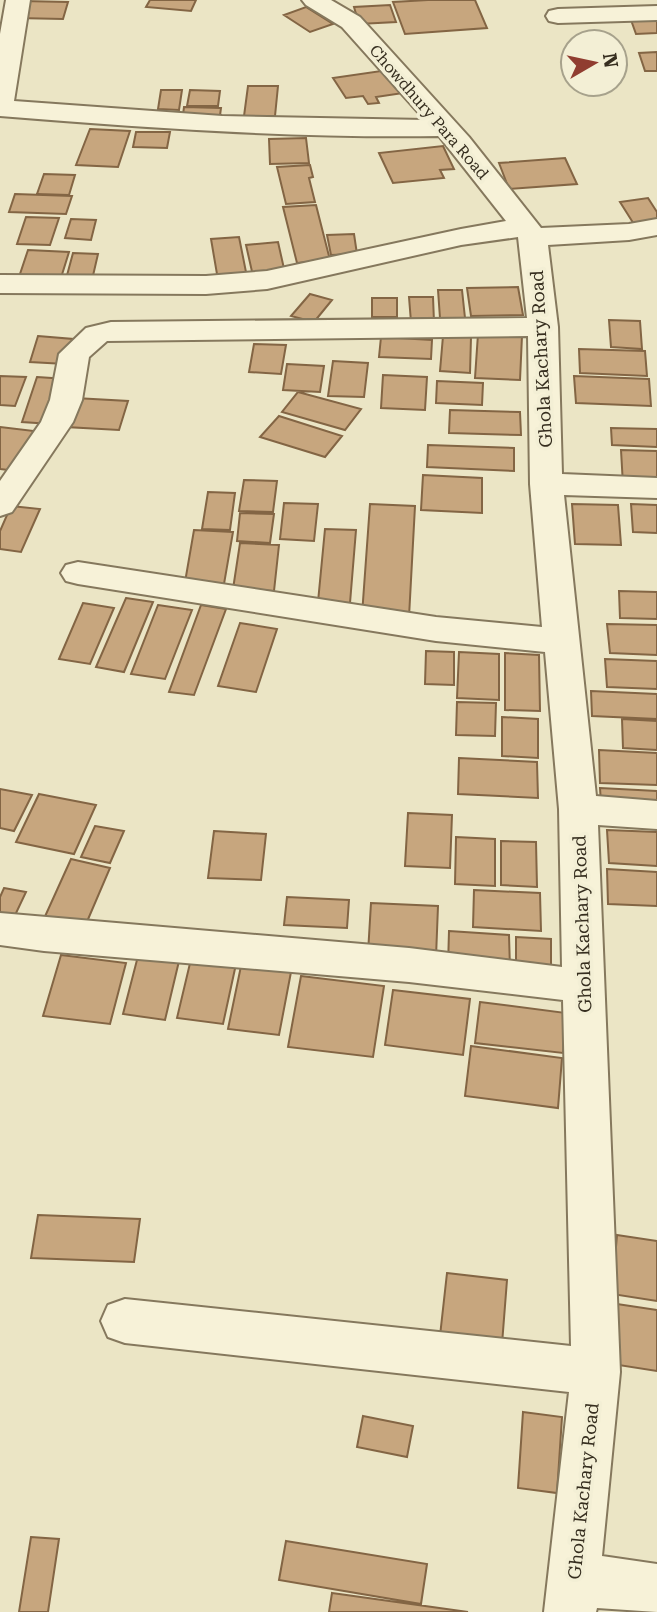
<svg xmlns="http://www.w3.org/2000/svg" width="657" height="1612" font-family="'Roboto Serif',serif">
<rect width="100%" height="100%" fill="#ebe5c5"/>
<path fill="#c7a67e" stroke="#836544" stroke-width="2" d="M150,0h46l-5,11 -45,-4z
M428,0h47l12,28 -82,6 -12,-32z
M22,1l46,1 -5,17 -46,-1z
M390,5l6,17 -37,2 -5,-17z
M306,7l27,17 -23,8 -26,-17z
M657,19v14l-21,1 -5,-14z
M657,52v19h-12l-6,-18z
M388,70l15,23 -27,4 3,6 -11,1 -5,-8 -17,2 -13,-20z
M248,86h30l-3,30h-31z
M161,90h21l-3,20 -21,-1z
M190,90l30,1 -2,15h-31z
M184,107l37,1 -2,15 -37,-1z
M90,129l40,2 -12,36 -42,-2z
M136,132h34l-3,16 -34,-1z
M306,138l3,25 -39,1 -1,-25z
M443,146l11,23 -14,1 4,8 -51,5 -14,-30z
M565,158l12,26 -68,5 -10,-26z
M310,165l3,12 -4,1 6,24 -29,2 -9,-37z
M44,174l31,1 -6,20 -32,-1z
M15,194l57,2 -6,18 -57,-2z
M648,198l9,14v14l-20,3 -17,-27z
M316,205l14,55 -33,3 -14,-56z
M26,217l33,1 -9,27 -33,-1z
M71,219l25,1 -5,20 -26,-2z
M354,234l3,20 -26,1 -4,-20z
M239,237l8,40 -29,3 -7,-41z
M278,242l7,31 -32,3 -7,-31z
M28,250l41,2 -9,29 -42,-1z
M73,253l25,1 -6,26 -26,-1z
M518,287l5,28 -52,1 -4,-28z
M438,290h24l3,28h-25z
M310,294l22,6 -18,22 -23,-6z
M409,297h24l1,25h-23z
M372,298h25v19h-25z
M609,320l31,1 2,28 -31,-2z
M478,334l44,2 -2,44 -45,-2z
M38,336l35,3 -8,25 -35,-2z
M443,336l28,1 -1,36 -30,-2z
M381,337l51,3 -1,19 -52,-2z
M254,344l32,1 -5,29 -32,-2z
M579,349l66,2 2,25 -67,-3z
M333,361l35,2 -4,34 -36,-1z
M287,364l37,2 -4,26 -37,-2z
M383,375l44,2 -2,33 -44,-2z
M0,376l26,1 -11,29 -15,-1z
M574,376l75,3 2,27 -75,-3z
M37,377l29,2 -15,45 -29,-2z
M437,381l46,2 -1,22 -46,-2z
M298,392l63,17 -16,21 -63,-18z
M75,398l53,3 -9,29 -53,-3z
M450,410l70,2 1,23 -72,-2z
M279,416l63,20 -17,21 -65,-20z
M0,427l34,4 -18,40 -16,-2z
M611,428l46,1v18l-45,-2z
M428,445l86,3v23l-87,-4z
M621,450l36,1v35l-34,-1z
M423,475l59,3v35l-61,-3z
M244,480l33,1 -4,31 -34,-1z
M208,492l27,1 -5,37 -28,-1z
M284,503l34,1 -4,37 -34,-2z
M370,504l45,2 -6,111 -47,-2z
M572,504l46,1 3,40 -46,-1z
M631,504l26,1v28l-24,-1z
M11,506l29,3 -19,43 -21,-3v-18z
M240,513l34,1 -4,29 -33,-2z
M325,529l31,1 -6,73 -32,-1z
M194,530l39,2 -9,52 -39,-2z
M240,543l39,2 -5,46 -41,-2z
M619,591l38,1v27l-37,-1z
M126,598l27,4 -29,70 -28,-5z
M83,603l31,5 -24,56 -31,-5z
M158,605l34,5 -27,69 -34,-5z
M201,605l25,4 -32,86 -25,-3z
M240,623l37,6 -21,63 -38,-6z
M607,624l50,1v30l-47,-2z
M426,651l28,1v33l-29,-1z
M459,652l40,2v46l-42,-2z
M505,653l34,2 1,56 -35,-1z
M605,659l52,2v28l-50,-2z
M591,691l66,3v25l-65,-3z
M457,702l39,1 -1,33 -39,-1z
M502,717l36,2v39l-36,-2z
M622,719l35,2v29l-34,-2z
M599,750l58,3v32l-57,-2z
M459,758l78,4 1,36 -80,-4z
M600,788l57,3v17l-56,-5z
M0,789l32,6 -18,36 -14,-3z
M39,794l57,11 -22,49 -58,-12z
M408,813l44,2 -2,53 -45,-2z
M95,826l29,5 -14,32 -29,-6z
M607,830l50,2v34l-48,-3z
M214,831l52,3 -5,46 -53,-2z
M456,837l39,2v47l-40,-2z
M501,841l35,1 1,45 -36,-2z
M71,859l39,9 -27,63 -41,-8z
M607,869l50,3v34l-49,-2z
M4,888l22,4 -17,36 -9,-1v-30z
M474,890l66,3 1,38 -68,-4z
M287,897l62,3 -2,28 -63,-3z
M371,903l67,3 -2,51 -68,-4z
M449,931l60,4 1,34 -62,-3z
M516,937l35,2v35l-35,-2z
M61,955l65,8 -16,61 -67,-8z
M138,956l41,5 -14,59 -42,-6z
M191,959l45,5 -13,60 -46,-6z
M241,966l50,6 -12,63 -51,-6z
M301,976l83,10 -11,71 -85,-10z
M393,990l77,9 -7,56 -78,-10z
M480,1002l86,11 -3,40 -88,-10z
M471,1046l91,12 -4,50 -93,-12z
M38,1215l102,4 -6,43 -103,-4z
M617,1235l40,6v60l-45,-7z
M447,1273l60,7 -5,64 -62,-8z
M617,1304l40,6v61l-45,-7z
M523,1412l39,5 -5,76 -39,-5z
M363,1416l50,10 -6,31 -50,-10z
M31,1537l28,2 -11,73h-29z
M286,1541l141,23 -6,40 -142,-24z
M332,1593l136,19h-139z"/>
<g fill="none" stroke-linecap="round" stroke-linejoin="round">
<g stroke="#85785d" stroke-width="4">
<path id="minor" d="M6,0h24l-16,101 208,15 203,4 -83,-93 -36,-22 -4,-5h29l29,17 109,120 72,91 88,-4 28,-5v16l-28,5 -81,5 10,82 4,147 95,4v20l-93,-3 32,301 61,5v28l-59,-4 22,547 -18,184 55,8v48l-60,-4 -1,4h-52l25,-220 -444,-49 -17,-6 -7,-16 7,-16 17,-6 446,47 -8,-346 -154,-18 -365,-31 -44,-6v-32l409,35 153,19 -3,-158 -14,-157 -109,-11 -358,-57 -12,-3 -5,-8 5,-8 12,-3 358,55 106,10 -12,-143 -2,-148 -421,5 -18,16 -7,43 -9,22 -61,90 -12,4v-35l41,-59 9,-22 9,-46 27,-26 25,-6 416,-4 -9,-81 -57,8 -194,44 -61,5 -206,-1v-18l206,1 61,-5 194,-42 45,-8 -67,-85c-147,2 -293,-8 -439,-20v-82z
M657,6v14l-99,3 -9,-2 -3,-5 3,-5 9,-2z"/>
</g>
<use href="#minor" fill="#f7f2d8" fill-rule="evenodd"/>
</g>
<g text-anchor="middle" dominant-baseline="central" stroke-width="7" stroke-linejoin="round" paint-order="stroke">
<g font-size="16" fill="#362e1f" stroke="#f3efd5">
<text transform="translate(429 112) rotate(49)">Chowdhury Para Road</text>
</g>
<g font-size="18" fill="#362e1f" stroke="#f3efd5">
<text transform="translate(541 359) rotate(-93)">Ghola Kachary Road</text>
<text transform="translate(582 924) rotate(-92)">Ghola Kachary Road</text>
<text transform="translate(583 1491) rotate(-84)">Ghola Kachary Road</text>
</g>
</g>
<g transform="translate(594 63) rotate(81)"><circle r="33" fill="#f3efd5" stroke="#a7a28c" stroke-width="2"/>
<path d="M0-5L12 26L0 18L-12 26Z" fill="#903d30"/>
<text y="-10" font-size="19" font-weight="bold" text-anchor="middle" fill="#362e1f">N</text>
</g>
</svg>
